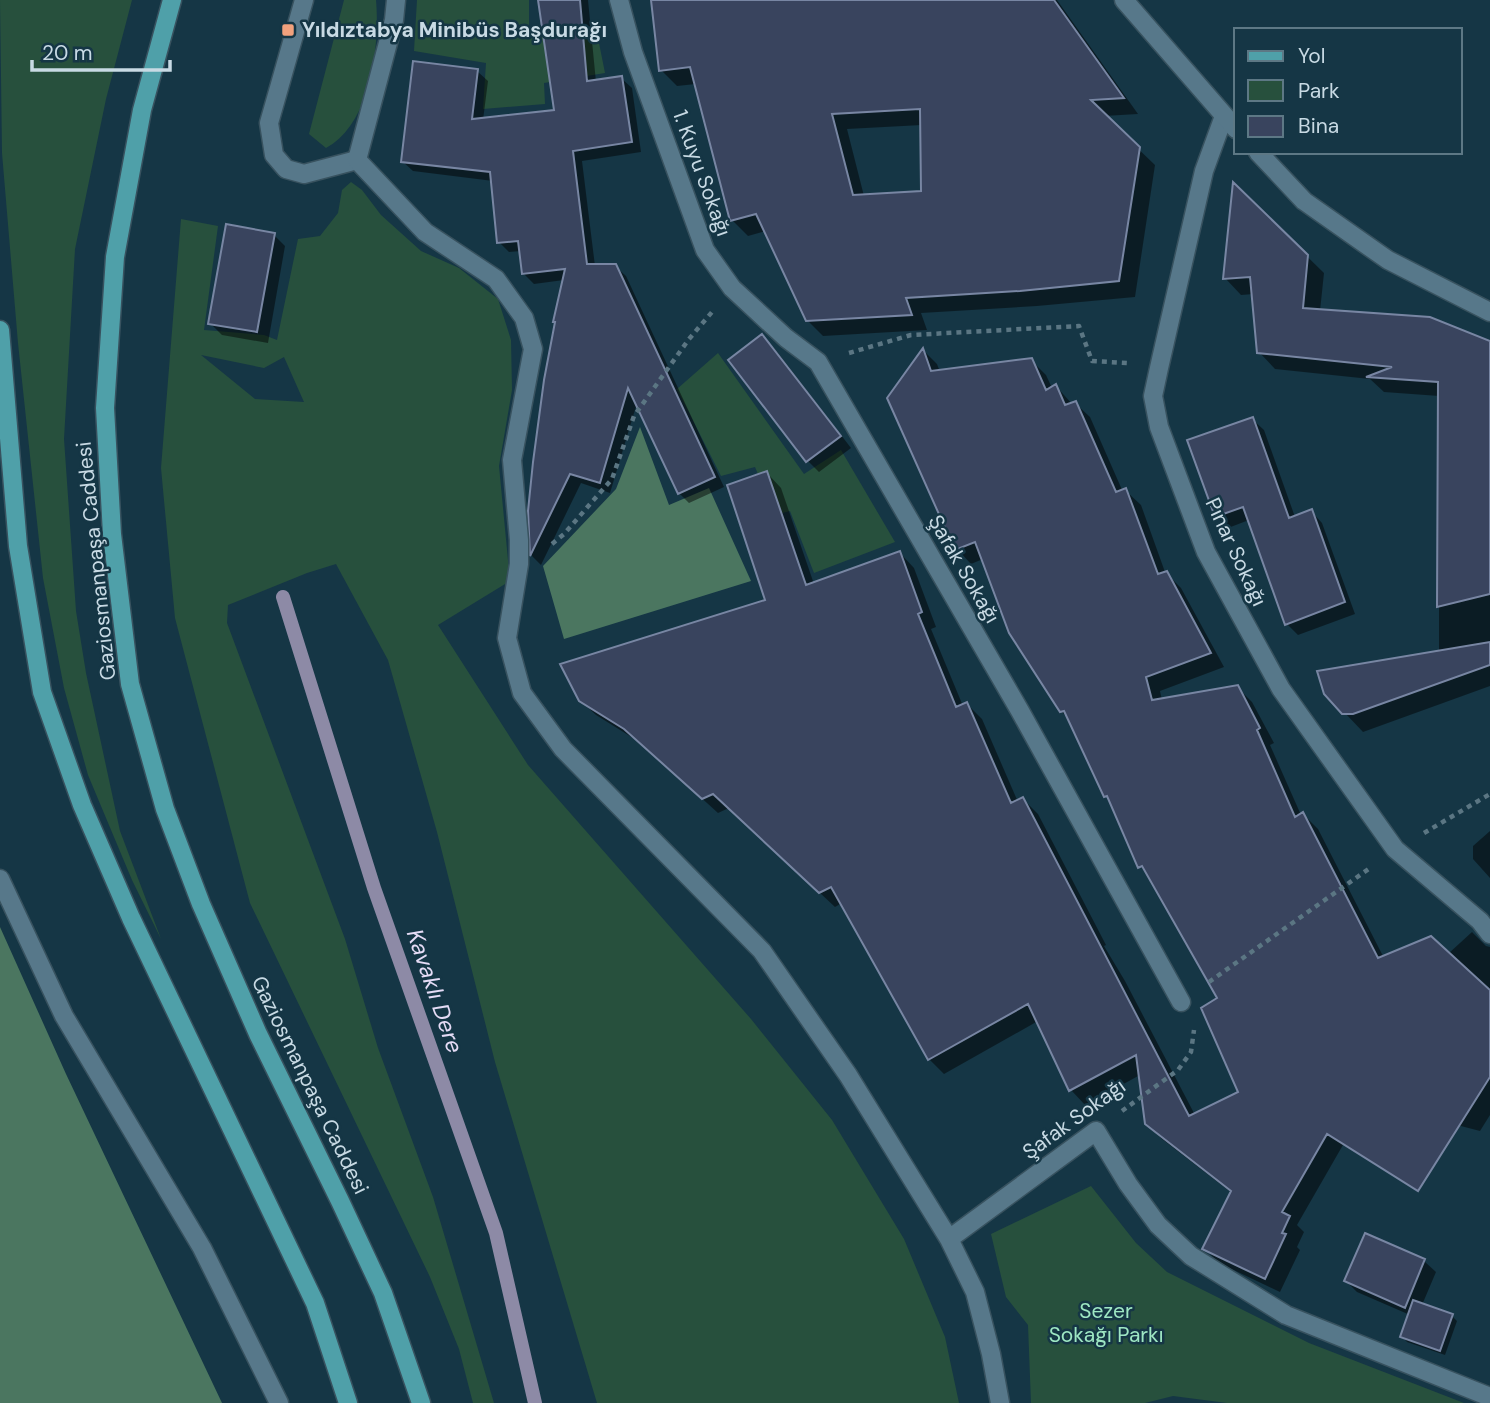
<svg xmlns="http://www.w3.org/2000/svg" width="1490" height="1403" font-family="'DM Sans',sans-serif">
<rect width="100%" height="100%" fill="#153645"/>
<path fill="#27503d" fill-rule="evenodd" d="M0,0h132l-26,99 -31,150 -11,190 12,172 10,62 34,158 41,108 -29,-59 -44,-105 -24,-87 -21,-110 -25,-235 -16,-190z
M344,0h32c4,46 -5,124 -50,148l-17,-14z
M417,0h112v37l67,-9 9,45 -61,10 1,21 -62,5 3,-46 -72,-12z
M351,182l11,8 19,25 40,36 38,17 39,31 13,41 1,50 -13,76 11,115 -72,44 90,140 223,254 81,101 72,119 41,98 14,66h-362l-102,-341 -58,-230 -49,-172 -52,-96 -29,9 -79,32 -1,18 118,316 33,109 55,149 61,206h-21l-14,-54 -29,-72 -180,-374 -75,-285 -14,-150 20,-249 37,7 -14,104 60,5 13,5 21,-101 22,-3 18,-23 4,-23zM201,355l63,13 20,-11 20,45 -49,-3z
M718,353l86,121 37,-24 54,92 -81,31 -24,-62 -35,9 15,-17 -15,-36 -34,9 -44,-87z
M1091,1186l45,57 31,29 142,71 155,60h-237l-54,-7 -28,7h-114l-3,-78 -22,-28 -15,-63z"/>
<path fill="#4b7660" d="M640,427l29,78 40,-17 42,93 -187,58 -21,-73 73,-77z
M0,927l66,147 156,329h-222z"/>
<path fill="#0007" fill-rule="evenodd" d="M540,0h48l8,82 25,-4 11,10 9,64 -59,9 13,105h20l11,10 98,211 -35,16 -10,-10 -42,-90 -27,90 -29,-10 -40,82 -9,-9 -2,-45 34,-231 -30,4 -11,-11 -2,-22 -12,1 -10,-10 -6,-61 -80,-10 -11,-10 75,-90 11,10 -5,39 73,-8z
M653,0h404l81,114 -34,2 51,49 -20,132 -98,9 -116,7 6,17 -104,6 -16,-16 -41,-89 -18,5 -16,-16 -36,-136 -19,2 -16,-16zM922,125l1,68 -59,3 -17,-67z
M1235,186l89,87 -4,38 170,32v343l-127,46 -37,-39 113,-41v-256l-55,-4 -14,-13 -95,-10 -16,-17 -5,-58 -13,1 -16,-17z
M274,235l11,11 -17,97 -46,-8 -12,-12z
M762,336l12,12 77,100 -32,24 -11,-11 -77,-100z
M923,350l14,14 3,8 91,-12 15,15 6,13 4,-2 16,18 3,-1 15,14 33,75 3,-1 15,14 24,67 16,16 43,79 -64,24 2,9 75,-13 15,15 22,41 -4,2 31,70 2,-1 15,15 66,129 49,-21 16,16 23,-21 14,14 4,1v168l-10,16 -127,-33 -2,33 -54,94 7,7 -7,15 3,3 -20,42 -61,-29 -14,-14 27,-56 -70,-54 -15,-15 -7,-49 -55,30 -14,-15 -33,-69 -94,53 -15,-15 -87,-156 -7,4 -106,-99 -11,5 -77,-70 -45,-28 -16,-15 187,-99v-128l14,15 33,96 86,-31 14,15 22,59 -5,2 32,77 4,-2 15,15 36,83 5,-3 15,15 68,131 -2,1 21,35 70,134 45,-22 -21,-95 -68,-120 -11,-12 -29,-65 -5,-5 -36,-76 -9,-9 -78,-152 -12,5 -14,-15 -68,-151z
M1252,419l12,11 31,87 16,-6 11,12 33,91 -57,21 -11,-11 -38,-104 -21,8 -12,-12z
M1490,831v47l-17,-19v-13z
M1377,1240l47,21 12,11 -14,33 30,11 5,5 -12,34 -38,-13 -5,-6 8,-21 -53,-23 -11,-11z"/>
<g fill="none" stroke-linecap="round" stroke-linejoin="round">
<path stroke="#8d8aa6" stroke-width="14" d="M283,597l91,291 122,345 39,170"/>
</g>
<path fill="#39445e" stroke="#7886a3" stroke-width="2" fill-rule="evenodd" d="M538,0h42l7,81 35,-5 10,66 -59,9 14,113h29l99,213 -37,17 -50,-106 -28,95 -30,-9 -40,82 -2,-45 5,-49 11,-82 11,-58h-2l12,-53 -43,5 -4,-33 -21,2 -7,-71 -89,-10 12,-101 65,8 -6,50 82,-9z
M651,0h403l70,98 -33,2 49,47 -21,134 -99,10 -114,7 6,17 -106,6 -50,-107 -26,7 -40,-154 -31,4zM920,109l1,82 -68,4 -21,-81z
M1233,182l75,73 -5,53 127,9 60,24v253l-53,13 1,-225 -72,-5 26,-10 -135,-14 -7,-76 -27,2z
M226,224l49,9 -18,99 -49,-8z
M762,334l79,102 -35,26 -78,-102z
M923,348l8,23 101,-13 14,32 10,-6 9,21 11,-4 40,91 10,-4 32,86 9,-3 44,82 -65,24 6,23 86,-15 22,43 -3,2 38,87 8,-5 75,146 53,-22 59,54v87l-72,114 -91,-57 -45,78 8,4 -8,17 4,1 -21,45 -63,-30 29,-58 -86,-67 -9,-69 -67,36 -41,-87 -100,56 -97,-173 -12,6 -106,-99 -11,5 -78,-70 -45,-28 -19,-37 205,-64 -38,-115 40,-14 39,114 94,-34 22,61 -4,2 38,93 11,-5 44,101 12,-6 166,319 49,-24 -37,-84 16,-10 -75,-132 -4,2 -31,-72 -3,1 -40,-86 -4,1 -51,-79 -34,-91 -20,8 -68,-152z
M1253,417l36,101 23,-9 33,93 -60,23 -42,-118 -28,10 -28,-77z
M1490,642v23l-137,49h-11l-18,-20 -7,-23z
M1365,1233l60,26 -20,49 -61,-27z
M1413,1300l40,14 -13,37 -40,-14z"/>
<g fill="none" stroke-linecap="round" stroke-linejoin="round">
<g stroke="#38525f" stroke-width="21">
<path id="lane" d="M304,0l-35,123 5,32 12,14 18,5 53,-14
M0,879l64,137 138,232 77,155"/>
</g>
<g stroke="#38525f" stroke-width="21">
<path id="street" d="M396,0l-2,20 -37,140 68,72 71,47 28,39 9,31 -21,111 7,80v24l-12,74 15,55 41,56 199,202 86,124 101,164 147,-108 32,53 30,41 33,31 95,59 204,82
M619,0l14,52 72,198 27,38 54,50 32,24 202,349 161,291
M1224,116l-20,55 -45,197 -6,28 6,31 47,125 75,137 114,160 85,72 10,13
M949,1239l26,53 16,62 9,49"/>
</g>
<g stroke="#38525f" stroke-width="21">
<path id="secondary" d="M1124,0l112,129
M1258,152l46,49 84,59 102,52"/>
</g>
<g stroke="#38525f" stroke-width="21">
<path id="primary" d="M172,0l-30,110 -27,147 -10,151 7,126 18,150 35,125 36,95 57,130 82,167 43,92 38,110
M0,330l18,216 24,146 40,113 49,113 184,385 33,100"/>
</g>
<path stroke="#5b7683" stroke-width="4.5" stroke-dasharray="5 5" stroke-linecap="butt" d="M849,353l62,-18 168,-9 13,35 35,2
M552,544l12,-10 48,-55 22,-63 55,-77 23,-27
M1424,833l66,-39
M1209,982l161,-114
M1122,1111l56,-41 13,-18 3,-22"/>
<use href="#lane" stroke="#57788a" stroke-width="18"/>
<use href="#street" stroke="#57788a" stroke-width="18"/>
<use href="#secondary" stroke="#57788a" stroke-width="18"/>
<use href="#primary" stroke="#4fa0a9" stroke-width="18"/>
</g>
<rect fill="#f1a17d" stroke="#153645" stroke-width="2.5" x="281" y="23" width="14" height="14" rx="3.5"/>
<g text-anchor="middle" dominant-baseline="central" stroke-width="5" stroke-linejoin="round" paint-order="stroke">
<g font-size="21" font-weight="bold" fill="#c8dae4" stroke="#153645" text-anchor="start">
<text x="302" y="30">Yıldıztabya Minibüs Başdurağı</text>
</g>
<g font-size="21" fill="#c8dae4" stroke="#153645">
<text transform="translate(702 173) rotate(70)">1. Kuyu Sokağı</text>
<text transform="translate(1236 552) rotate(65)">Pınar Sokağı</text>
<text transform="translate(96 561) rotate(-96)">Gaziosmanpaşa Caddesi</text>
<text transform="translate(964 569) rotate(60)">Şafak Sokağı</text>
<text transform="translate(310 1085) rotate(64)">Gaziosmanpaşa Caddesi</text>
<text transform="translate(1074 1119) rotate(-36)">Şafak Sokağı</text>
</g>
<g font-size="21" fill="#9ee7c3" stroke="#153645">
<text x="1106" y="1311">Sezer<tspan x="1106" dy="24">Sokağı Parkı</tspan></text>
</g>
<g font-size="23" font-style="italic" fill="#e5dcf6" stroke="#153645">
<text transform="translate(435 991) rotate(71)">Kavaklı Dere</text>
</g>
</g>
<rect x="1234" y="28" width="228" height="126" fill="#153645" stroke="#5d7885" stroke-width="2"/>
<rect x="1248" y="51" width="35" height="10" fill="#4fa0a9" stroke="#5d7885" stroke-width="2"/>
<text x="1298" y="63" font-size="21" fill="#c8dae4">Yol</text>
<rect x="1248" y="80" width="35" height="21" fill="#27503d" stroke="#5d7885" stroke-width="2"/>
<text x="1298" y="98" font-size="21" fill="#c8dae4">Park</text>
<rect x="1248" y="116" width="35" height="21" fill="#39445e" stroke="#5d7885" stroke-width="2"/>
<text x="1298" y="133" font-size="21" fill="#c8dae4">Bina</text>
<path d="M32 60v10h138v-10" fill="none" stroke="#c8dae4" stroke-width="3.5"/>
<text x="42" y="60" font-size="21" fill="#c8dae4" stroke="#153645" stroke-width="5" paint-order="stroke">20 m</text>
</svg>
